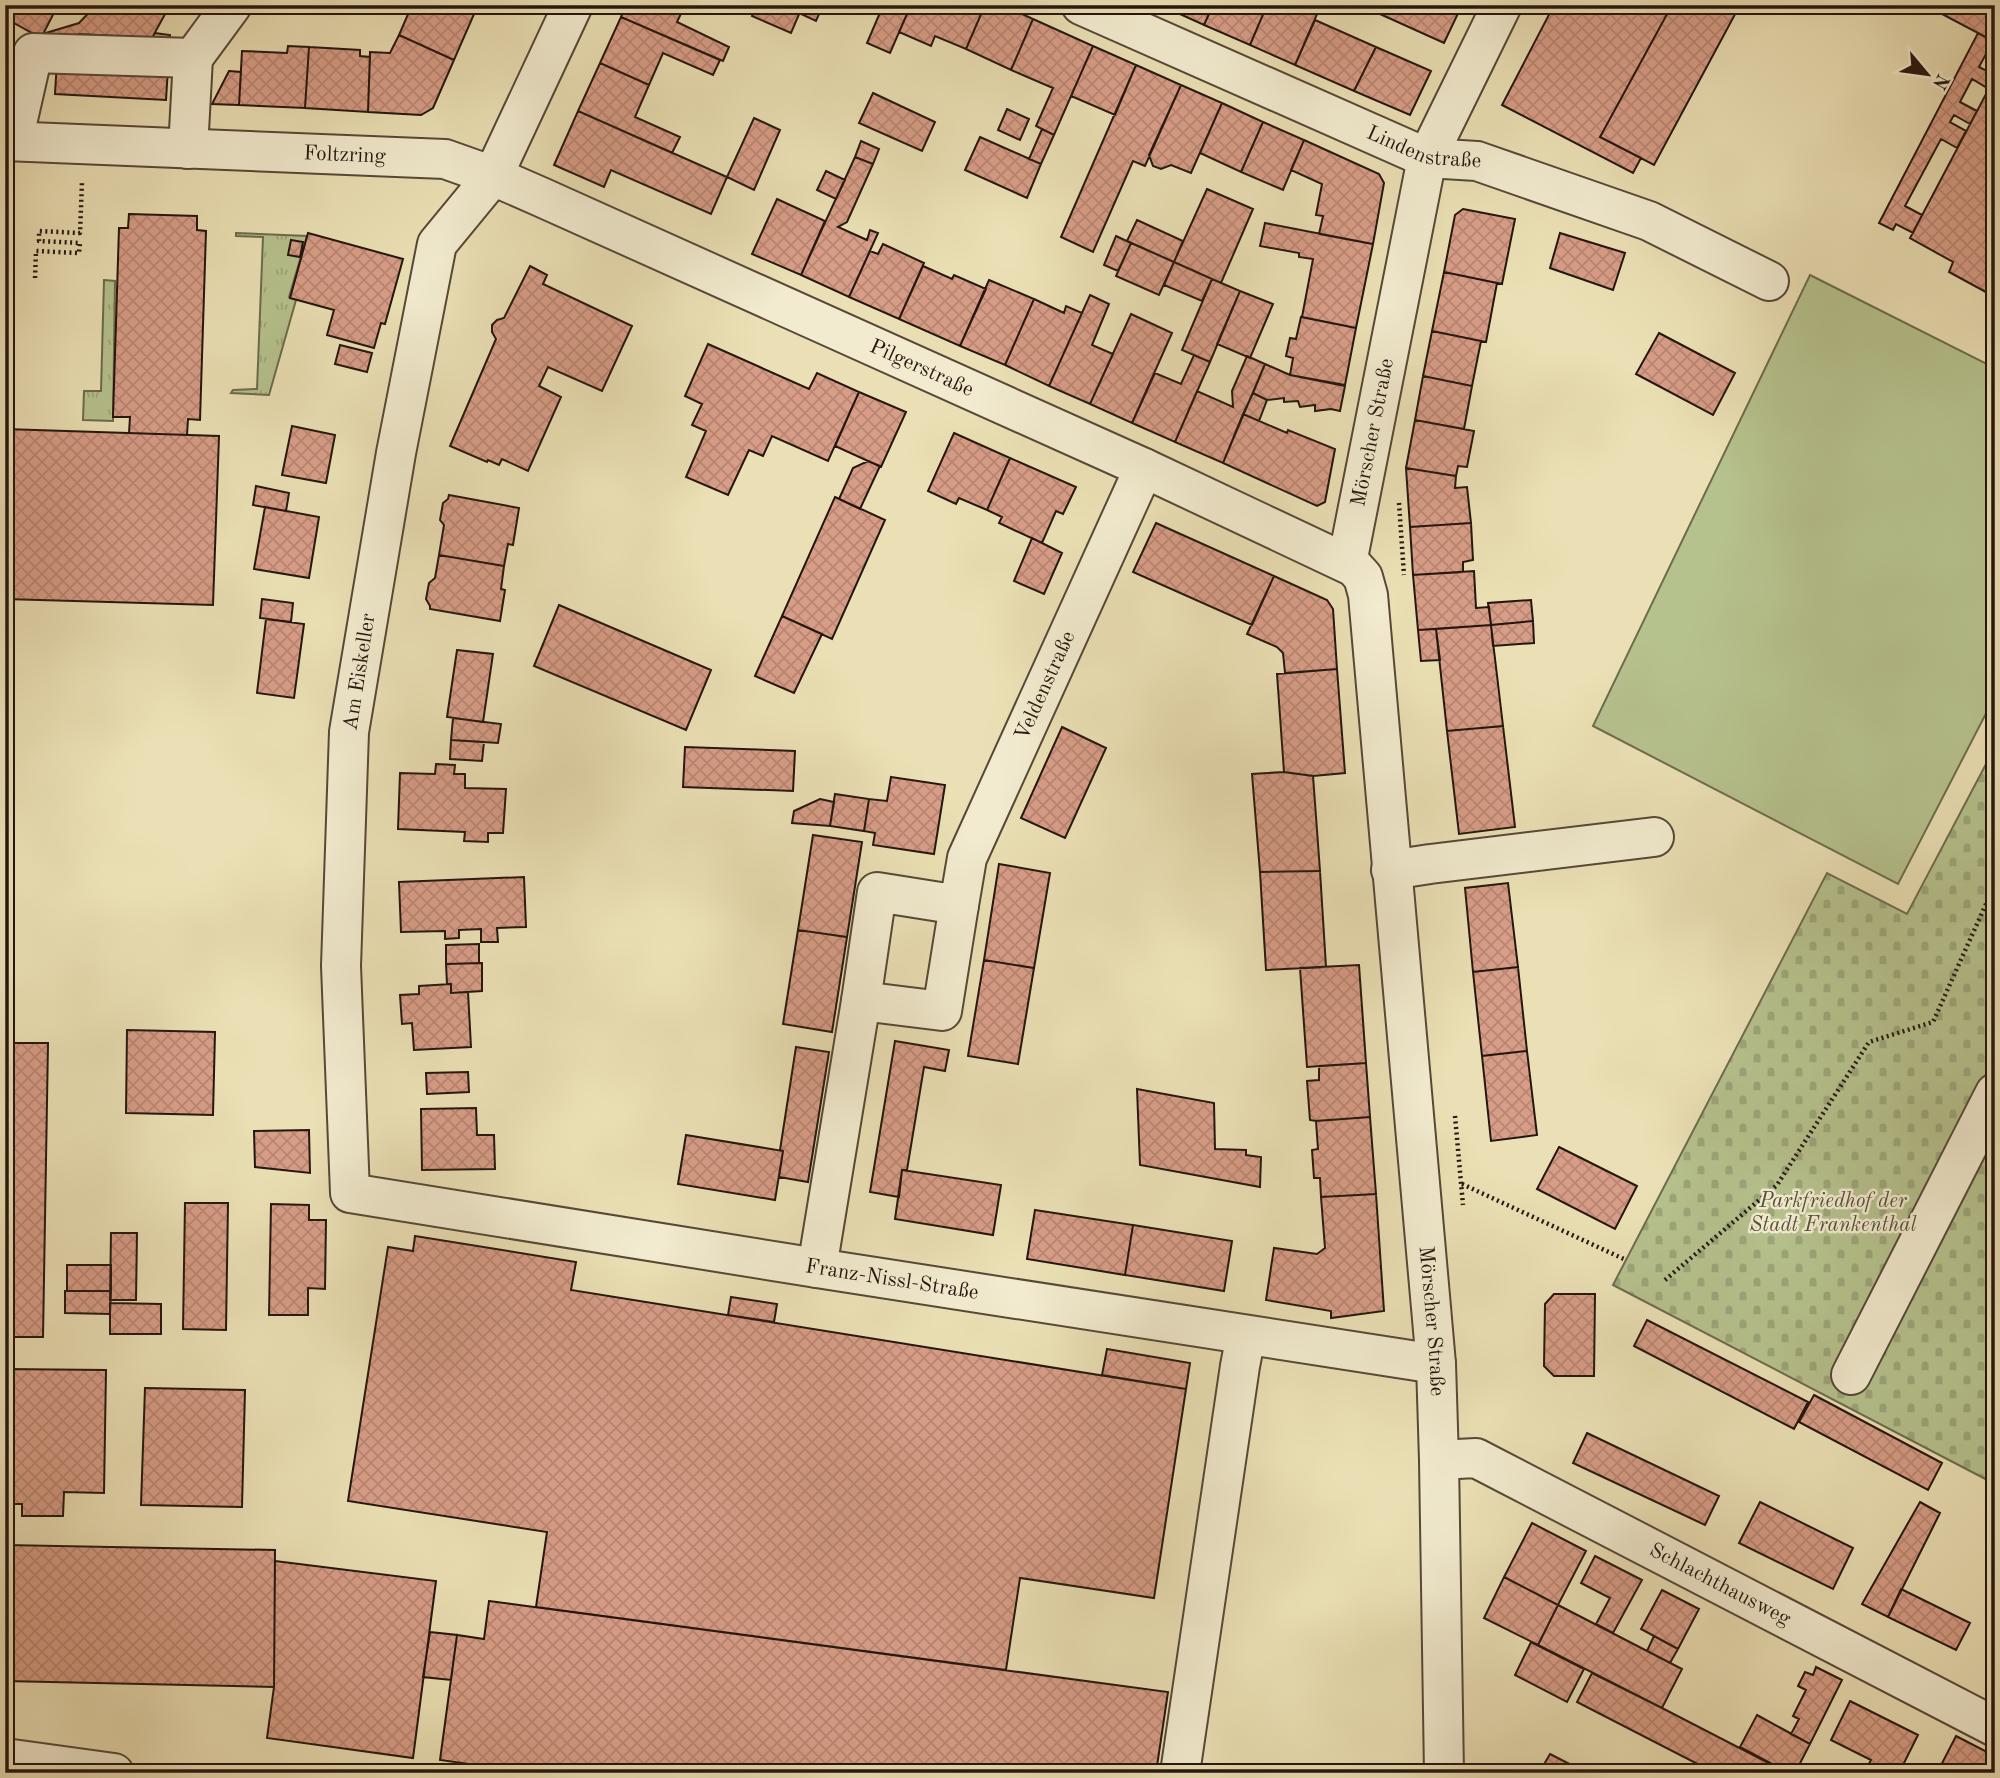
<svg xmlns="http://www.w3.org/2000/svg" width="2000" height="1778" font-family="'Old Standard TT',serif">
<defs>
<pattern id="grass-tufts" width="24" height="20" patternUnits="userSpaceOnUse" patternTransform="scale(1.75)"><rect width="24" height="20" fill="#b6c28e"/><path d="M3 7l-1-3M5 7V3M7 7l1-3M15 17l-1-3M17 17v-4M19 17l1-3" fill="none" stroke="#9ca679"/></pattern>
<pattern id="cemetery-stones" width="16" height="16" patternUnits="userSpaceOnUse" patternTransform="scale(1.75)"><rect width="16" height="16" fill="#b6c28e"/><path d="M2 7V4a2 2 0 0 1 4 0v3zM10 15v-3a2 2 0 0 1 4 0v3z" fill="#9ca679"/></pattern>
<pattern id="building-cross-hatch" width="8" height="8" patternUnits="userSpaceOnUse" patternTransform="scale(1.75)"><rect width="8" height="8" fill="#d89d87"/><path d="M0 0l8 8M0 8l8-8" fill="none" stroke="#b98673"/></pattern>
</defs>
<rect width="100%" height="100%" fill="#ebe0b5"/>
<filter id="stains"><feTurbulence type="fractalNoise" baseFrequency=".00286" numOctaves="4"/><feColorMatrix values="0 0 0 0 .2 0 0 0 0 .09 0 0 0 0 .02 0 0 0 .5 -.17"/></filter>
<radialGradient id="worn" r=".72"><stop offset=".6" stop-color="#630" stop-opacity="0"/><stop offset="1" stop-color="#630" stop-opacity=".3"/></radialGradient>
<path fill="url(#grass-tufts)" stroke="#6d6c4e" stroke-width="2" d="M236,233l71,3 -18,61 7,3 -27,95 -38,-2 2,-3 24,-1 6,-152 -27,-1z
M104,280l11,1 -2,140 -30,-1 1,-29h17z"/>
<path fill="url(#cemetery-stones)" stroke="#6d6c4e" stroke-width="2" d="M1995,747v737l-382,-199 214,-412 80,41z"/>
<path fill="#b6c28e" stroke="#6d6c4e" stroke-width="2" d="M1810,275l185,93v328l-97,188 -305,-158z"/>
<path fill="url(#building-cross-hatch)" stroke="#24160f" stroke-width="2" d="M5,5h53l-17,33 -36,-20z
M96,5h74l-18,33 -73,-4 -21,10 -17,-6 5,-5 33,-10z
M412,5h66l-24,55 -55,-25z
M626,5h59l-8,17 52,25 -6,14 -102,-44z
M757,5h46l-12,28 -39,-17z
M803,5h20l-7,16 -17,-8z
M875,5h36l-21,48 -23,-10 15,-35z
M911,5h74l-19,44 -31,-13 -4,10 -32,-14z
M985,5h18l30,14 -22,51 -45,-21z
M1160,5h53l-9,20z
M1213,5h54l-17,40 -46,-20z
M1267,5h15l8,4 1,-4h30l-26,60 -45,-20z
M1360,5h102l-18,38z
M1554,5h118l-72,132 41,21 -8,15 -131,-68z
M1672,5h68l-86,160 -54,-28z
M1947,5h48v32l-2,4 -51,-27z
M621,17l99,43 -7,15 -50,-22 -14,32 -49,-22z
M1033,19l60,27 -39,89 -18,-9 17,-38 -42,-18z
M1315,20l61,27 -22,44 -59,-26z
M155,33l15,2 -4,65 -111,-6 3,-50 21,-10 73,4z
M1978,33l15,8 -14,26 16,8v2l-6,12 -17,-10 -12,23 17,9 -7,13 -16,-9 -4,7 16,9 -9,17 -16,-9 -36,67 17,9 -9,18 -17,-9 -3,6 -14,-7z
M399,35l55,25 -21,48 -12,7 -53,-3 2,-60 20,1z
M288,46l21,1 -4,61 -66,-3 3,-54 45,2z
M1093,46l43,19 -21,50 -44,-19z
M309,47l51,3v6l10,1 -2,55 -63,-4z
M1376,47l55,24 -21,44 -56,-24z
M600,63l49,22 -14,32 45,20 -8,16 -94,-42z
M1136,65l45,20 -36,81 -12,-5 -40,91 -32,-15z
M229,71l12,1 -2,33 -27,-1z
M1995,77v220l-46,-25 4,-10 -43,-24z
M1181,85l41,18 -31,70 -20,-8 -10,4 -8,-3 -4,-11z
M873,93l62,29 -13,29 -63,-28z
M1222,103l41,19 -22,50 -41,-19z
M1007,109l22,10 -9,21 -22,-10z
M578,111l149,66 -16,37 -100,-44 -7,17 -50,-22z
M754,118l26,12 -26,60 -27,-13z
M1263,122l41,18 -21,50 -42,-18z
M1042,129l12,6 -13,29 -12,-5z
M980,137l61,27 -14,34 -62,-28z
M1304,140l75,34 5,9 -11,61 -54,-10 4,-18 -7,-1 6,-31 -31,-14z
M861,141l18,8 -6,15 -18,-7z
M855,157l18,7 -26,58 -9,5 29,13 3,-10 8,3 -29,64 -48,-22z
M826,171l19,9 -9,19 -19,-9z
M1207,189l46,20 -32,74 -47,-21z
M777,199l48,22 -24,54 -49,-21z
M1463,209l52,10 -13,65 -58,-12 11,-57z
M129,214l68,2v14l9,1 -6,189 -12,-1 -1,16 -58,-2 1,-16h-17l6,-189h9z
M1137,220l46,21 -9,21 -47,-21z
M1265,223l108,21 -17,84 -54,-11 11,-58 -14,-2v-4l-39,-7z
M308,233l95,26 -18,65 -4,-1 -7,25 -47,-13 7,-25 -44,-12z
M1560,233l65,20 -12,37 -63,-22z
M1116,236l15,7 -13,28 -14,-6z
M291,240l12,2 -3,15 -12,-2z
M1131,243l43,19 -15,33 -43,-19z
M883,244l41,19 -25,56 -50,-22 21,-46 8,3z
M1174,262l38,17 -10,22 -38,-16z
M530,266l17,9 -4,9 89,42 -30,65 -54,-24 -9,19 22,11 -33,74 -26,-12 -3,6 -11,-5 -1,2 -37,-16 46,-107 -4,-7v-7l5,-5 7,-2z
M923,266l29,13 2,-4 32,14 -26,57 -61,-27z
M1444,272l53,11 -11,59 -54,-11z
M1212,279l28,12 -30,71 -28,-12z
M989,280l45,19 -29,66 -45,-19z
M1240,291l33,13 -23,54 -33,-14z
M1090,295l19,9 -17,41 21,9 -23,50 -41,-18z
M1034,299l30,14 2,-7 16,7 -33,73 -44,-21z
M1131,314l41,19 -40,90 -42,-19z
M1301,317l55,11 -11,57 -55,-10 3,-17 -7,-2 4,-18 6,1z
M1432,331l49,10 -9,45 -49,-10z
M1659,333l76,40 -22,42 -77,-41z
M708,344l101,45 8,-16 42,19 -31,69 -56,-25 -9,20 -14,-6 -21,45 -42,-18 20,-46 -14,-6 10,-21 -17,-8z
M340,345l32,8 -5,19 -32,-8z
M1194,355l16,7 -35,80 -43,-19 23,-50 26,11z
M1247,356l18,8 -42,99 -48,-21 22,-51 36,16 -1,-16z
M1265,364l25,11 55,11 -5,25 -9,-2 -16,2v-6l-15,2 -2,-6 -14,1v-4l-17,2 -14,-7z
M1423,376l49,10 -8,43 -49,-9z
M859,392l47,20 -25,55 -46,-21z
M1253,393l14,7 -8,21 -16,-7z
M1243,414l44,19 1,-3 47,19 -10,53 -8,4 -94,-43z
M1415,420l59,11 -7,36 -9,-1 -2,10 -50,-8z
M292,426l43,9 -9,48 -44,-8z
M5,429l214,7 -6,169 -208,-6z
M954,433l56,25 -23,52 -28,-12 -3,6 -28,-13z
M1010,458l66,29 -13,27 -7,-3 -14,32 -43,-20 3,-6 -15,-7z
M868,461l12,5 -20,43 -21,-10 14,-31z
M1406,468l50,8 -1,12 12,-1 4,36 -61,4z
M256,486l33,7 -3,18 -33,-6z
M449,495l70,13 -6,37 -5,-1 -4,22 -65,-11 5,-30 -4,-5 3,-17 5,-4z
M835,497l50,23 -53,119 -50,-23z
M265,507l54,10 -10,61 -55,-9z
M1156,523l118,53 -22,49 -119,-53z
M1471,523l2,37 -10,2v10l-50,3 -3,-48z
M1032,538l30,15 -18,41 -30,-13z
M439,555l65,11 -3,23 4,1 -5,31 -70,-12v-3l-4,-7 3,-16 6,-5z
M1474,571l2,37 13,-1 2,18 -73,5 -5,-55z
M1274,576l53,24 6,9 4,60 -52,4 -2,-20 -6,-6 -30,-13z
M262,599l31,4 -2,19 -31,-4z
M1531,600l2,21 -42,4 -3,-22z
M559,605l152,65 -25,60 -152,-64z
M782,616l40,18 -28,59 -39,-17z
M266,619l38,5 -10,74 -37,-5z
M1533,621l1,22 -41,3 -2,-21z
M1491,625l12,101 -56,5 -11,-102z
M1436,629l4,31 -19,1 -3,-31z
M457,650l36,4 -10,68 -36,-5z
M1337,669l8,104 -32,3 -29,-4 -7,-98z
M453,718l48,6 -3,19 -47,-3z
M1503,726l12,101 -56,7 -12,-103z
M1062,727l44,21 -41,90 -44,-20z
M451,740l33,2 -2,19 -32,-2z
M685,747l110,4 -2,40 -110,-4z
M436,764l19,1 -1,9h11v14l41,1 -3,44h-15v9l-24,-1 1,-9 -67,-3 2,-56 35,1z
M1284,772l29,4 7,95 -60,1 -8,-98z
M891,777l54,8 -11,69 -61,-9 2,-12 -11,-2 5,-32 18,2z
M835,794l34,5 -5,32 -34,-5z
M820,799l14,3 -4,24 -38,-3 2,-12z
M813,835l49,7 -15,95 -49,-7z
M999,864l51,9 -16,95 -50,-8z
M1320,871l6,96 -60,3 -6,-98z
M524,877l2,50 -29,1 1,14h-17v-13l-22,1v8l-14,1v-8l-44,1 -2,-50z
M1508,883l10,84 -45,5 -8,-84z
M798,930l49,7 -15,95 -49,-8z
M479,944v19l-33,1v-19z
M984,960l50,8 -16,96 -50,-8z
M482,963v28l-31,2v-9h-4l-1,-20z
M1359,965l7,98 -59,4 -7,-99z
M1518,967l9,84 -45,5 -9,-84z
M451,984v9l17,-1 3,55 -57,3 -2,-27 -10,1 -2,-29 19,-1v-8z
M127,1030l88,2 -2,83 -87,-2z
M895,1041l54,9 -4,21 -21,-4 -17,103h-5l-3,27 -29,-5z
M5,1043h43l-5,294h-38z
M796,1047l33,5 -21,130 -29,-5 4,-26 -3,-1z
M1527,1051l10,84 -46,6 -9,-85z
M1366,1063l4,54 -54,4 -6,-1 -3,-39 12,-1v-14z
M468,1072l1,20 -42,2 -1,-21z
M1137,1089l77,14 1,46 31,1v5l15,2 -1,30 -120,-22z
M476,1108l1,27h17l1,34 -73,1 -1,-61z
M1370,1117l6,77 -55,3 -1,-19h-6l-2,-28 6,-1 -2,-28z
M309,1130l1,43 -55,-6 -1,-36z
M686,1135l97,16 -8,49 -97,-16z
M1559,1147l78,39 -22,43 -78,-40z
M902,1170l99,15 -8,50 -98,-16z
M1376,1194l8,117 -53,7v-7l-65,-11 8,-52 43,6 8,-6 -4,-51z
M185,1203h43l-2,127 -43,-1z
M271,1204l38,1v15h17l-1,69 -17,-1v27h-39z
M1035,1210l98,15 -8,50 -98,-16z
M1133,1225l99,16 -8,50 -99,-16z
M111,1233h26l-1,67h-26z
M415,1236l161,26 -5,28 615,99 -32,209 -134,-20 -14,92 -470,-63 11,-75 -199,-31 40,-254 25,4z
M67,1265h44v26h-44z
M65,1291h46l-1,23 -45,-1z
M1554,1294h41l-1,82h-40l-10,-10 1,-62z
M731,1297l46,7 -3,18 -46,-7z
M110,1303l51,1v30h-51z
M1647,1320l161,82 -14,27 -160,-83z
M1107,1349l83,14 -4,26 -84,-14z
M5,1369l101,1 -2,123 -40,-1 -1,24h-41v-12h-17z
M145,1388l100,2 -3,117 -101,-2z
M1814,1395l128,68 -14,27 -129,-68z
M1587,1433l132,63 -14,29 -132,-62z
M1760,1502l93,46 -20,41 -94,-46z
M1920,1502l20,11 -52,104 -26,-13z
M1532,1523l54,28 -28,54 -54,-28z
M5,1545l270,5 -1,137 -269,-6z
M1595,1556l47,24 -29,53 -17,-9 14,-26 -29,-15z
M275,1561l161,20 -23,177 -146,-20 7,-51z
M1504,1577l54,28 -20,40 -54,-27z
M1901,1589l69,34 -14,27 -68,-33z
M1662,1590l37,19 -21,40 -37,-20z
M489,1601l679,91 -12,81h-622l-94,-13 17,-125 27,4z
M1558,1605l124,64 -20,39 -124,-63z
M430,1632l27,3 -6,45 -28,-3z
M1654,1636l24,13 -8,14 -23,-12z
M1531,1642l53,27 -17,33 -52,-27z
M1816,1667l26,13 -32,64 -19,-10 8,-15 -6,-3 13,-26 -8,-4 7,-14 8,3z
M1592,1673l70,35 126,65h-73l-138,-71z
M1850,1701l68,34 -19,38h-35l7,-13 -40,-20z
M1757,1715l53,29 -15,29h-6l-49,-26z
M1956,1736l39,20v17h-58z
M1550,1754l37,19h-48z"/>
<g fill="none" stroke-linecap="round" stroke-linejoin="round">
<g stroke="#564838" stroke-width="42">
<g id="minor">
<path id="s1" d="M573,5l-80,171 -56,68 -41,209 -47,279 -8,234 9,227 467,75 619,96"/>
<path id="s2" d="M1081,5l346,153 50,3 172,60 120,60"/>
<path id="s3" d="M5,141l440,18 48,17 48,21 603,271 210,99 9,10 5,18 68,769 3,96 5,313"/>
<path d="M13,141l20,-88 160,5"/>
<path d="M188,149l5,-91 39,-53"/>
<path id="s4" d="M1347,563l80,-405 75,-153"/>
<path d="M1391,870l39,-6 224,-27"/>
<path id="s5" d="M861,1001l16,-109 82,13 8,-47 177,-390"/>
<path d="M817,1268l44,-267 81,10 17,-106"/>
<path d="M1851,1375l144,-282"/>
<path id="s6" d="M1439,1460l37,-2 519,269"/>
<path d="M5,1758l109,15"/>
<path d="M1180,1773l60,-407 6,-31"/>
</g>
</g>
<path stroke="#24160f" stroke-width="4.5" stroke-dasharray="2 3.5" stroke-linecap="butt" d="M35,278l1,-27 43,2 1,-10 -41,-2v-10l41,2 2,-51
M1399,503l5,72
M1455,1116l8,89
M1462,1184l164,76
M1665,1280l112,-95 92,-143 64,-20 62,-138"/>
<use href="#minor" stroke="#f2ebcf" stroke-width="38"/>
</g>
<g text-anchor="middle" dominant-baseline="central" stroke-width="5" stroke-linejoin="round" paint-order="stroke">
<g font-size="21" fill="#24160f" stroke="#f2ebcf">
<text stroke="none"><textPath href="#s2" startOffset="373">Lindenstraße</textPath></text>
<text stroke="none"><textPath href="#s3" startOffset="340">Foltzring</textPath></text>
<text stroke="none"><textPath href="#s3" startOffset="961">Pilgerstraße</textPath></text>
<text stroke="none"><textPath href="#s4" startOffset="133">Mörscher Straße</textPath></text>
<text transform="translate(360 672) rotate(-81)">Am Eiskeller</text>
<text stroke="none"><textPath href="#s5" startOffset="430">Veldenstraße</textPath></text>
<text stroke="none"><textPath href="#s1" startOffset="1783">Franz-Nissl-Straße</textPath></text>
<text stroke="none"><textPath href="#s3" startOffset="2198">Mörscher Straße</textPath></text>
<text stroke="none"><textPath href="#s6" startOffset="312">Schlachthausweg</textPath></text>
</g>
<g font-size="21" font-style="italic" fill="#57523b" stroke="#f2ebcf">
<text x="1833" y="1201">Parkfriedhof der<tspan x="1833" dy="24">Stadt Frankenthal</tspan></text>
</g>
</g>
<rect width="2000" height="1778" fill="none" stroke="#ebe0b5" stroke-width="28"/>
<rect x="7" y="7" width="1986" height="1764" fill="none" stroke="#24160f" stroke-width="3.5"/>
<rect x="14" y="14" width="1972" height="1750" fill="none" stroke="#24160f" stroke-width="2"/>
<g transform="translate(1927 74) rotate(119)" stroke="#f2ebcf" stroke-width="5" paint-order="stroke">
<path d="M0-5L12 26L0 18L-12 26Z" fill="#24160f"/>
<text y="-10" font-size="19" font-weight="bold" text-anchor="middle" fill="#24160f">N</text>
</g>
<rect width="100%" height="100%" filter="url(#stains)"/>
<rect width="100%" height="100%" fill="url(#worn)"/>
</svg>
